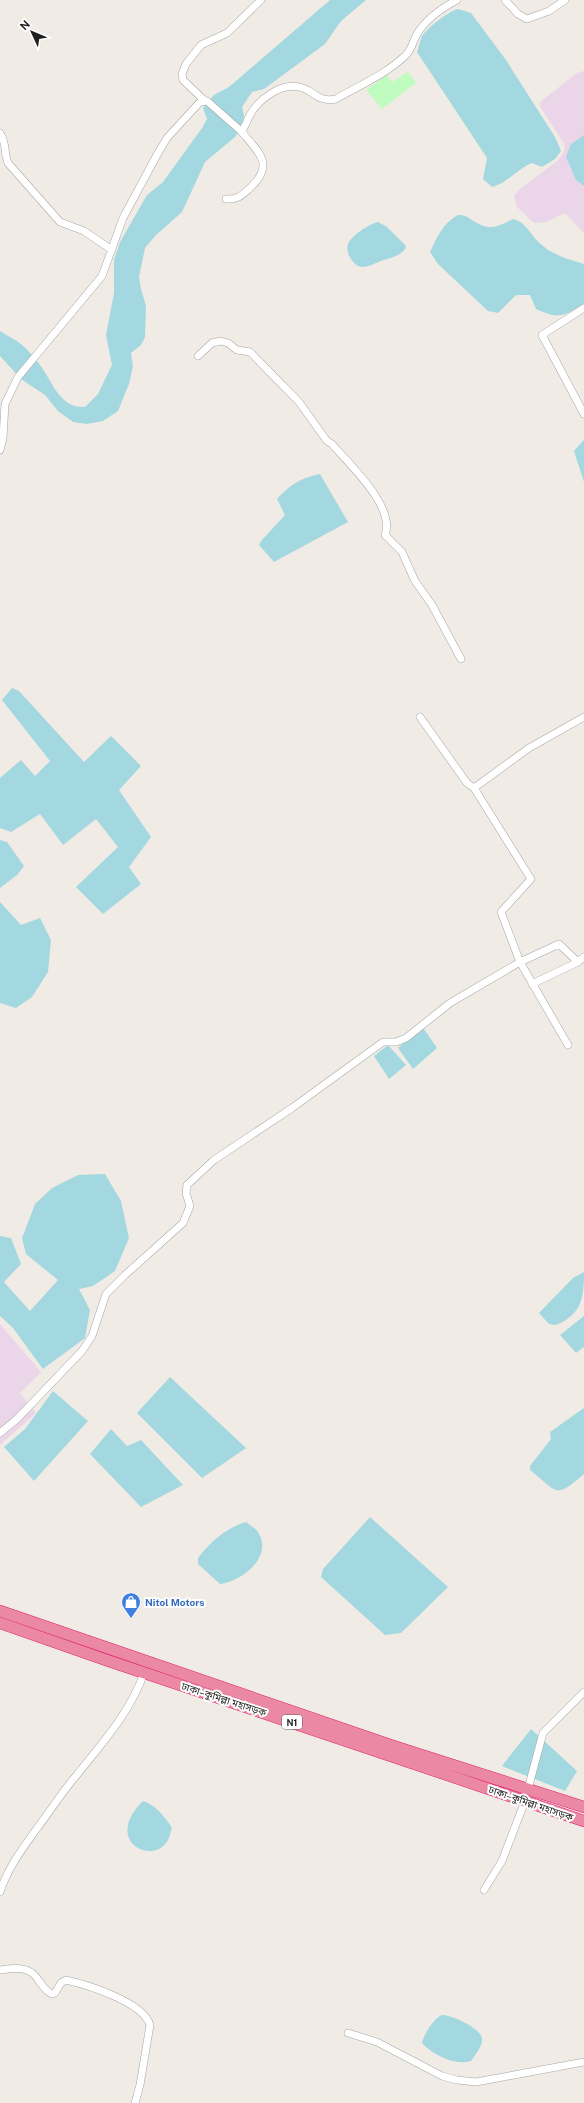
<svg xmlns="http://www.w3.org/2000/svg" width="584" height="2103" font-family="'Public Sans','Noto Sans Bengali',sans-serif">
<rect width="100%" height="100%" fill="#f0ebe5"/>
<path fill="#ead6e8" d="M584,71v162l-18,-19h-4l-15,8 -13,1 -17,-16 -3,-11 5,-6 38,-29 7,-9 1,-7 -24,-37 -1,-6 37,-29z
M0,1324l41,48 -21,21 16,20 -36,32z"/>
<path fill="#c0fcc0" d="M408,72l8,11 -34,26 -16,-19 21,-15 5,7z"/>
<path fill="#a3d8e0" d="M330,0h36l-25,21 -16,23 -61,45 -12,3 -10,15 2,8 -1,10 -8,12 -30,25 -23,50 -26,23 -11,13 -6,29 2,12 5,17 -1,31 -4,8 -10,8 2,13 -4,18 -11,27 -15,10 -16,3 -14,-2 -15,-11 -13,-16 -24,-16 -21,-23v-25c7,5 15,8 21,13 7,6 14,14 19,21 12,16 20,44 45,42l13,-13 14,-29 -6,-30 8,-42v-33l6,-18 27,-47 16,-13 39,-54 5,-9 -4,-11 11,-13 15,-8z
M458,9l13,4 35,47 49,77 6,14 -6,8 -13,8 -10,-4c-15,6 -23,19 -40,24l-9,-8 4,-21 -70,-106c2,-5 3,-11 5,-16 5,-8 27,-25 36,-27z
M584,135v51l-8,-6 -10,-23 5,-13z
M458,215c7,0 8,1 14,5 18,12 24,7 41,-1 14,3 18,18 29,26 12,11 27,14 42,19v40c-21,13 -26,15 -48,5l-6,-14h-14l-18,18 -10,-2 -50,-47 -8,-12c7,-15 13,-29 28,-37z
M378,222l9,5 19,19 -1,3c-5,7 -14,9 -22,11 -5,2 -14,7 -20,7 -10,0 -18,-15 -15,-23 4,-9 21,-20 30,-22z
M584,440v42l-10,-31z
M320,474l28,48 -74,40 -15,-17 2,-4 24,-26 -8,-16c14,-15 24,-21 43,-25z
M12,688l7,3 65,71 27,-26 30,30 -22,24 32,47 -22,30 12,17 -38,30 -27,-27 42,-40 -22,-28 -33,26 -23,-31 -29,18 -11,-4v-50l21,-18 14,16 15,-15 -48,-61z
M0,840l7,2 17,24 -7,9 -17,13z
M0,902l21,23 19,-7 11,22 -3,32 -16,25 -16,11 -16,-5z
M422,1026l15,22 -24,21 -15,-21z
M388,1045l18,20 -17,14 -15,-23z
M105,1174l16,27 8,37 -14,33 -22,15 -14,3 11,21 -5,28 -42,31 -30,-41 -13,-12v-80l11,2 10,26 -17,18 26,29 28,-31 -32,-26 -4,-16 13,-34 17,-16 26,-13z
M584,1272c0,26 -2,42 -28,53l-7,-1 -10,-11 34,-35z
M584,1316v31l-8,6 -16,-18z
M170,1377l76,71 -44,30 -65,-65z
M53,1391l35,30 -54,60 -30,-34 21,-18z
M584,1408v66c-30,26 -26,18 -54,-4v-4l21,-27 -1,-7z
M111,1429l16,17 14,-6 42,45 -42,22 -51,-53z
M370,1517l78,70 -47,46 -16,2 -64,-58 2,-8z
M246,1522c4,3 10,7 12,10 16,25 -17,50 -38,52l-22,-20v-6c13,-17 28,-30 48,-36z
M531,1729l46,42 -12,20 -63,-25z
M143,1801c14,5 21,15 29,27 -2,4 -2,9 -4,12 -15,27 -66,1 -25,-39z
M442,2015c10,0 38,13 40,23 1,8 -7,17 -11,23 -16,5 -38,-6 -49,-18 2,-9 11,-24 20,-28z"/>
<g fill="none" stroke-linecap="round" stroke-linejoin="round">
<g stroke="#a6a6a6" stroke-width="8">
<path id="minor" d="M505,0l13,14 9,5 22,-8 16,-11
M204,100l-21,-20 -1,-6 4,-10 15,-19 26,-12 34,-33
M0,133c8,14 3,18 8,30l52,59 24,9 28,19
M226,199c12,1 16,-4 24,-11 26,-24 8,-36 -9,-57
M584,308l-42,27 42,79
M198,356l14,-13 9,-2 7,2 9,7 13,2 49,50 28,39 5,3c17,20 64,63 53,91l17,17 13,29 17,24 29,54
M0,450l3,-12 2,-34 13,-27 84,-101 21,-58 35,-65 9,-15 33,-36 7,-1 34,30c4,-3 6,-11 9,-16 8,-15 30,-32 49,-28 14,2 18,16 37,12 24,-14 49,-24 70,-44 6,-6 7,-14 11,-21 9,-15 25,-26 40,-34
M420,717l47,66 7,5 57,91 -30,33 19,50 48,83
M474,788l55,-40 55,-31
M532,984l46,-22
M0,1433l17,-14 65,-68 10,-15 14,-42 19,-19 58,-52 7,-17 -4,-13 1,-8 27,-25 78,-52 91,-66h13l10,-4 44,-35 70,-41 39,-18 19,18 6,-5
M528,1789l15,-56 41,-41
M484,1890l18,-29 23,-60
M0,1892c8,-25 23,-44 38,-65 13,-17 24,-35 38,-51 26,-33 54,-63 68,-103
M0,1970c14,-2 30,-5 39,11 4,5 6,10 13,13l3,-1 6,-10 5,-3c22,5 77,22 84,45l-10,60 -5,18
M348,2033l29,9 65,34 15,4 19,2 108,-20"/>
</g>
<g stroke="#e31c73" stroke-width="12">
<path id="highway" d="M0,1611l393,135 191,61
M0,1623l109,38 475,160"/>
</g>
<use href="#minor" stroke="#fff" stroke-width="7"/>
<use href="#highway" stroke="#eb89a4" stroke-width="11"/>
</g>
<defs>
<g id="shop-pin" transform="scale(1)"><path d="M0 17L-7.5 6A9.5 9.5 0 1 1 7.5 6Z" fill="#3f7fe0" stroke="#fff"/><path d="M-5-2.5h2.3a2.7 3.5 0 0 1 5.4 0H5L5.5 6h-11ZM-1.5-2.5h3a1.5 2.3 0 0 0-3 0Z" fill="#fff"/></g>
</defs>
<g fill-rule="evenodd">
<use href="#shop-pin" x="131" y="1602"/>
</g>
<g text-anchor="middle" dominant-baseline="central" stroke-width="4" stroke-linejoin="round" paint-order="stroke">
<rect fill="#fff" stroke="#626262" stroke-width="1" x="282" y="1715" width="20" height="14" rx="3"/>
<g font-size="9" font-weight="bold" fill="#1f1f1f">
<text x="292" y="1722">N1</text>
</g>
<g font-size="10" font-weight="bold" fill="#366cbe" stroke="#fff" text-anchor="start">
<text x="145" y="1602">Nitol Motors</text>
</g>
<g font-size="10" fill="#1f1f1f" stroke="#fff">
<text transform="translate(224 1699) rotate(18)">ঢাকা–কুমিল্লা মহাসড়ক</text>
<text transform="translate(531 1803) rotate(19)">ঢাকা–কুমিল্লা মহাসড়ক</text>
</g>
</g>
<g transform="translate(32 32) rotate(314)" stroke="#ffffff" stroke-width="3" paint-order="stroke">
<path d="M0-3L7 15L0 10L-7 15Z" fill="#1f1f1f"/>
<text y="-6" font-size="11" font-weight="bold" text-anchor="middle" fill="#1f1f1f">N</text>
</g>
</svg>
